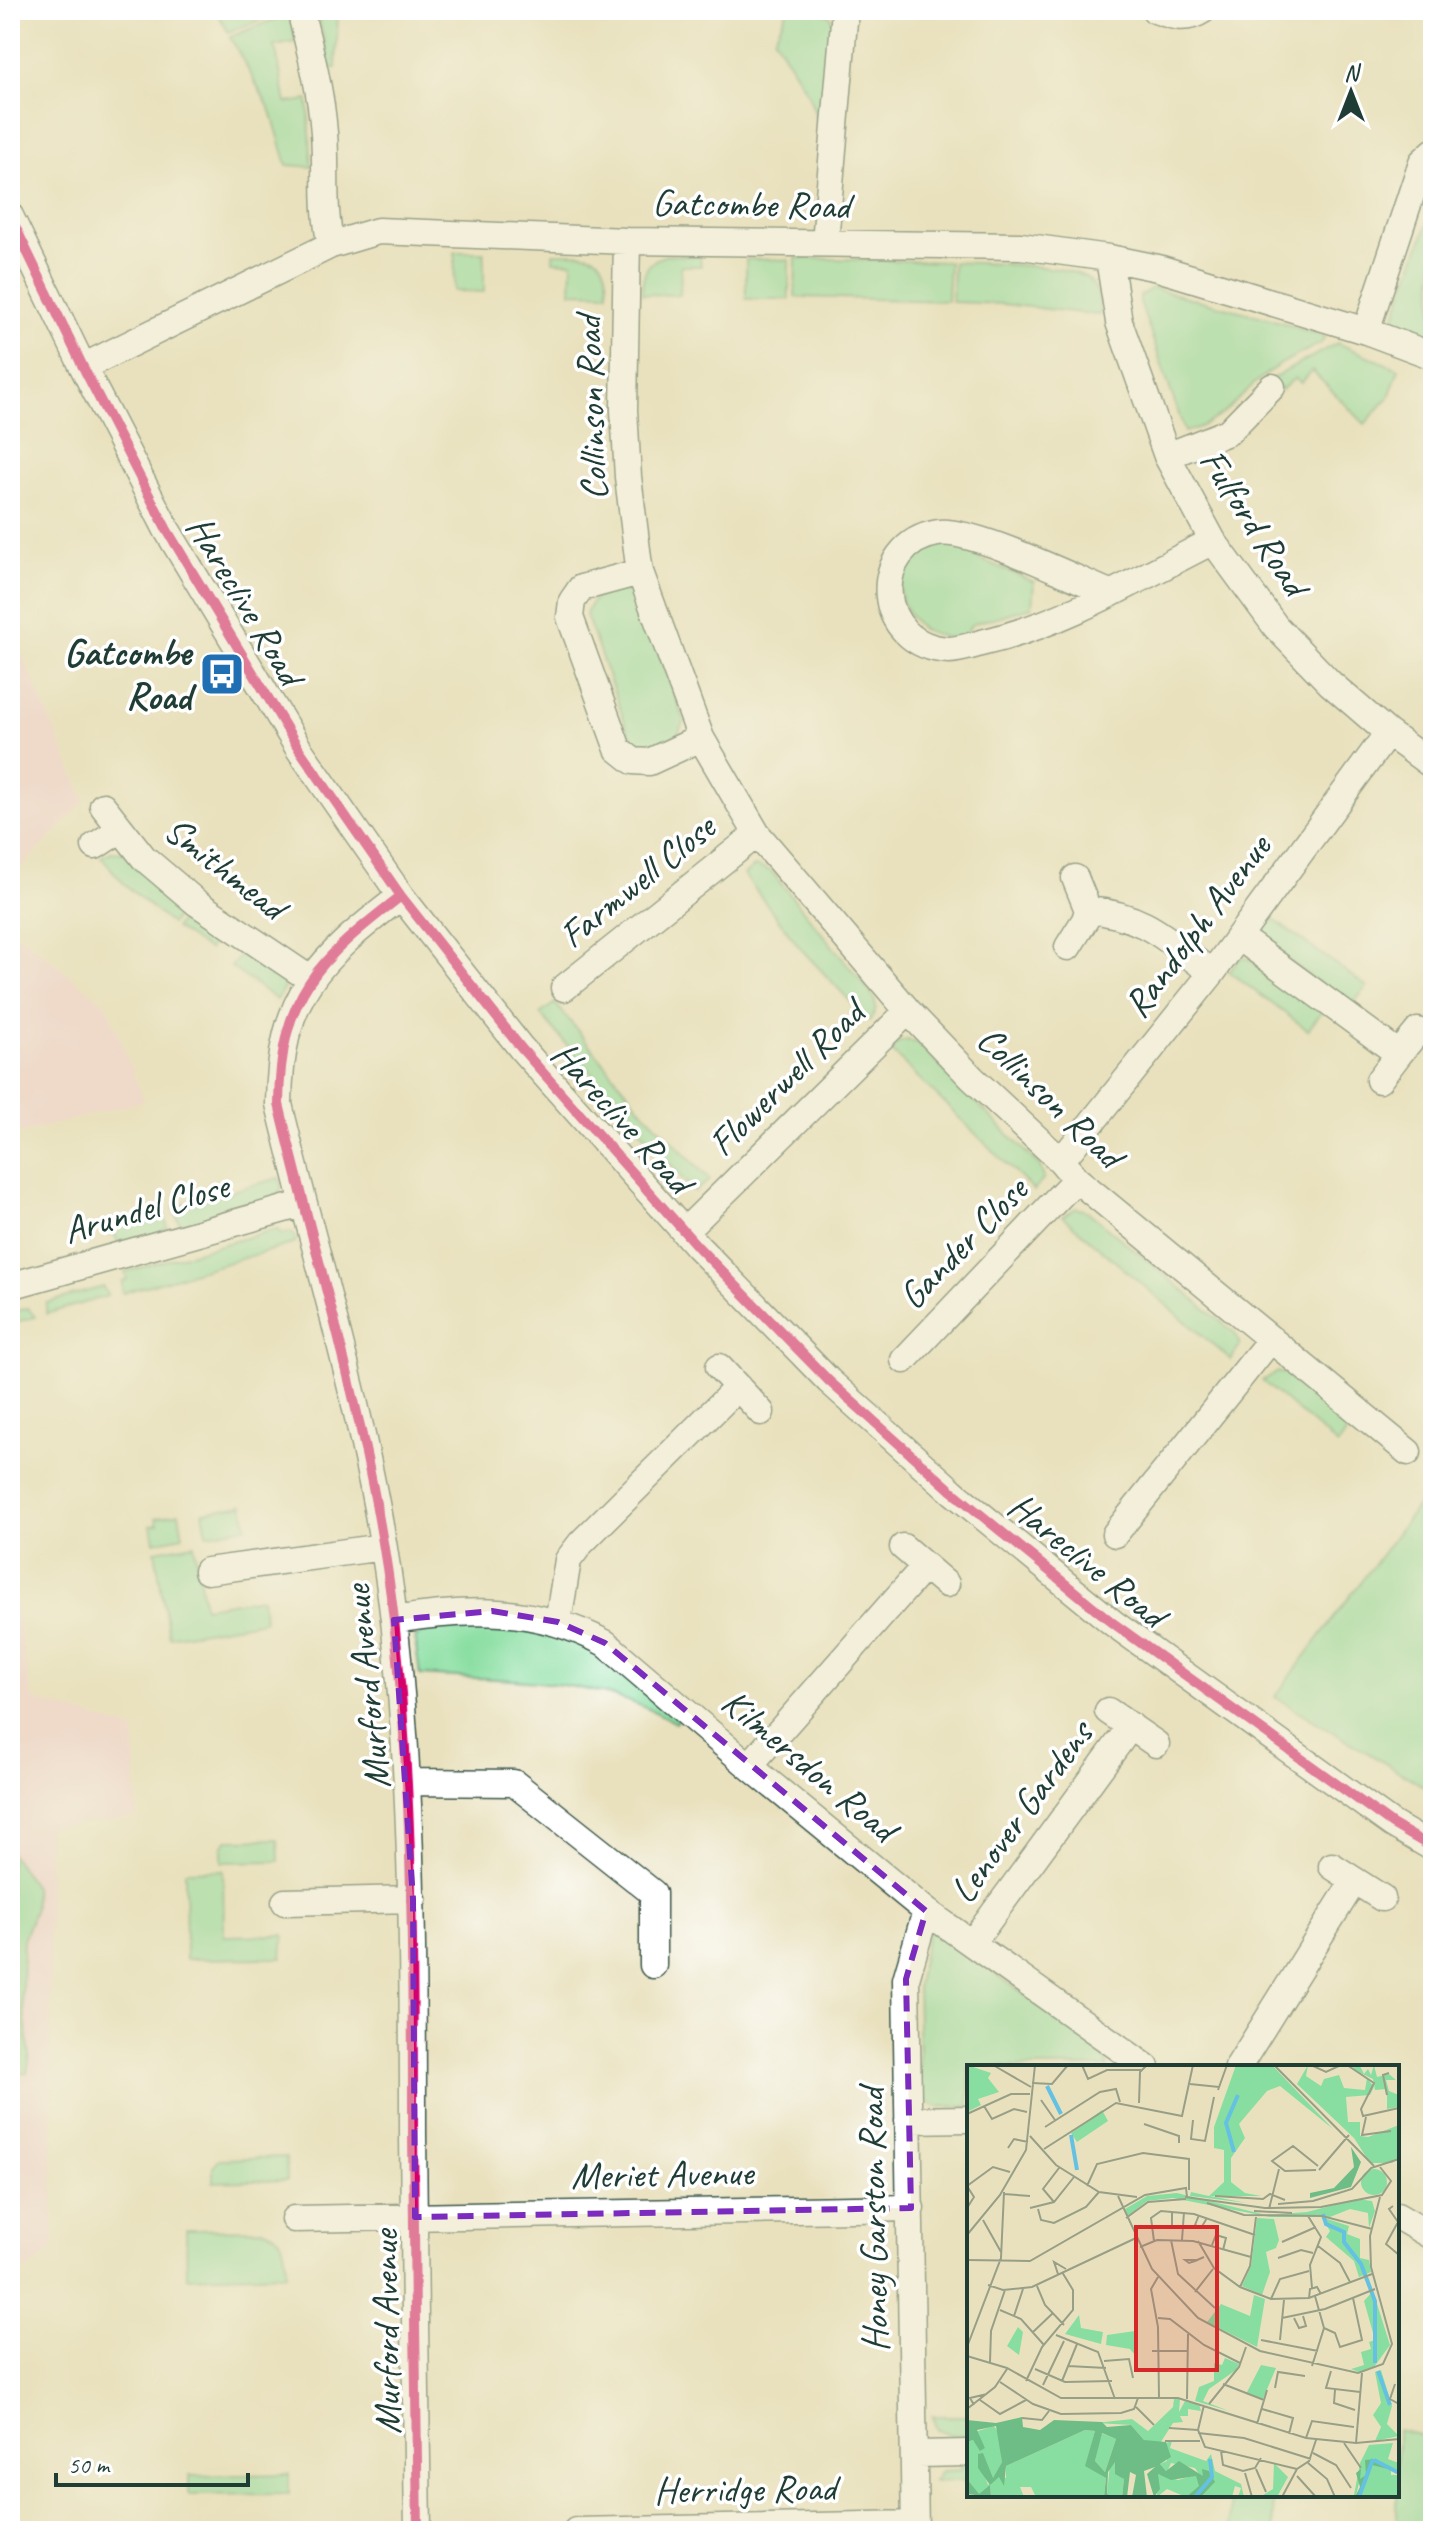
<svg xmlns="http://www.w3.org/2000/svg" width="1443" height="2541" font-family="Caveat,sans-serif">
<rect width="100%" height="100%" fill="#fff"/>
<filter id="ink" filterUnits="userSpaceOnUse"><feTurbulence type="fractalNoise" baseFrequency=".0125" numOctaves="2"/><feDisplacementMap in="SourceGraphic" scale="16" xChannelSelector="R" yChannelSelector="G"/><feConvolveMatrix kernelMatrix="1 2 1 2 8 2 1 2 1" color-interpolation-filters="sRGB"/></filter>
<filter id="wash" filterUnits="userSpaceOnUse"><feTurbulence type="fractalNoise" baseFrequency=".006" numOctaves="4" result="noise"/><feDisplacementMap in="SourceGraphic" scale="32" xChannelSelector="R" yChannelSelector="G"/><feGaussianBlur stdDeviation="1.8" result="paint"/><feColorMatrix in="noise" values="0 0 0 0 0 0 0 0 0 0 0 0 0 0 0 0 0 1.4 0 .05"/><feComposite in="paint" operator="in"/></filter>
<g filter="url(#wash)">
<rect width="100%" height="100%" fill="#e9e1be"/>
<path fill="#f6cfd8" d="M10,626l75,175 -75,79z
M10,928l97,77 37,96 -134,35z
M10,1574l22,125 103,31 2,88 -89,9 6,423 -23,17 -21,8z"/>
<path fill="#88dea0" stroke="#548e6a" stroke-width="2" d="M216,10h50l1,3 21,-3 -60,22z
M316,10h22l-2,58 -5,1z
M788,10h33l10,7 3,14 -8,97 -6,-1 -12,-33 -34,-56z
M286,15l4,1 6,26 -21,4 11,57 22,-3 4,67 -25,-2 -16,-54 -41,-74z
M1433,208v130l-41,-14z
M455,252h29v40l-30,-1z
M553,253c38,0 55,-4 55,40l-37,-1 1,-30 -19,-1z
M667,255l33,1 1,10h-20l-1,29 -38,-1c0,-20 4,-34 25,-39z
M796,258l153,4 -2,39 -152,-4z
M746,259l43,1v39h-43z
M953,262c26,2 120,1 136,18 10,10 10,22 11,35l-98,-11 -50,-2z
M1152,288l122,32 51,17 -4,6c-18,10 -39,18 -55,31 -29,22 -43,49 -81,58l-45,-130v-6z
M1337,343l62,26 -10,28 -24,27 -53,-53 -11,12 -6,-5 -14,12 -10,-11z
M934,542l36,3 5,12 59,25 -2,25 -60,17 -8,12 -18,2 -25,-9 -11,-13 -8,-15 -2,-15 7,-25z
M622,589l10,5 7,9 45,117 -8,18c-21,8 -31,16 -47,-5l-43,-118c5,-20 17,-22 36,-26z
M111,852l15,1 58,53 -13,18 -45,-38 -25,-29z
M755,866l16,5 100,122c6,11 7,19 -2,28l-67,-71 -58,-75z
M188,910l32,23 -12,17 -33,-22z
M1270,917l97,70 -17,20 -88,-67 -1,-11z
M246,947l35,25 7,9 -11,19 -46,-33z
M1240,958h7l76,52 -15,20 -79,-58z
M555,1003l89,109 66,68 -16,12 -154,-178z
M908,1040l9,3 123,123 4,12 -10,13 -143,-140 8,-9z
M279,1178c5,11 1,16 -8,23l-84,30 -9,-11 -4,-13z
M1076,1208l11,3 148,122 5,12 -9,15 -169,-144z
M163,1211l5,17 -48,22 -5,-16 -4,1 -2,-9z
M277,1229l4,5 7,-2 6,2 2,9 -174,50v-11l5,-2 -2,-8z
M103,1287l5,9 -62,18v-11z
M28,1308l7,9 -25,7v-11z
M1277,1372l14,3 53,44c5,12 2,16 -6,26l-76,-64z
M1433,1485v307l-158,-95z
M243,1505l4,22 -40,7 -4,-22z
M179,1513l4,23 -29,6 -3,-17 7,-1 -2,-6z
M194,1544l10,63 58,-9 2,23 -95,16 -14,-86z
M466,1620l89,11 51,27 73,60 -3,5c-79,-47 -167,-42 -256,-48l-5,-36c14,-17 30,-17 51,-19z
M278,1839l1,22 -57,1v-16l5,-6z
M10,1852l24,35 1,21 -12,32 -1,57 8,59 -3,17 -17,1z
M223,1870l1,66 60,-1 -2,23 -96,1 -1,-88z
M928,1929l78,52 96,70 6,16h-139v39l-33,1 -16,-11 -3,-111z
M286,2157l1,23 -74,2v-15l6,-8z
M265,2229c22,7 20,26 21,45l-99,3 -1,-47z
M932,2416h37v23h-6l-1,-4h-12l-13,-5z
M1397,2430l36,8v93h-36z
M962,2463h7v18h-36l8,-10 20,-1z
M289,2474v20l-100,1v-19z
M1230,2495h43l1,36h-44z"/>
</g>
<g filter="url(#ink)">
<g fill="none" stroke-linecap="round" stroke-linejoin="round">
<g stroke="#3d5649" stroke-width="29">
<path id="minor" d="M300,10c10,40 21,81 24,123 3,38 -2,74 7,112
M1155,10c19,7 31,11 48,0
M10,216l73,151 84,163 132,219 102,147 120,152 177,199 131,134 124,111 160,131 279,201 41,24
M627,241l-3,169 4,67 10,81 2,14 61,166 56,96 151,177 64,67 89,83 15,18 332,273
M825,242l20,-232
M1109,258l10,64 48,134 46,85 63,86 54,56 58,50 45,33
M1366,331l56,-169 11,-10
M83,367l248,-122 47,-14 249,10 394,5 88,12 49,10 208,63 67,25
M1167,456l61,-24 44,-45
M640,572l-59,16 -9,13 -2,16 48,132 15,12 16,1 52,-24
M1110,593c-37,-15 -138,-65 -172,-60 -70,11 -65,113 11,117 11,0 24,-5 36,-8 81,-19 154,-64 228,-101
M103,806l41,52 53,45 113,76
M95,846l26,-17
M1075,878l13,32c58,5 79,30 124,63
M401,896c-83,64 -121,98 -122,208 41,172 95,340 115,516 19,171 19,341 19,513 1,133 3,265 5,398
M1239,937l160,117 19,-23
M1068,947l17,-27 3,-10
M564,988l193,-154
M1379,1080l20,-26
M1061,1161l151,-188 176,-240
M684,1232l224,-221
M10,1286l292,-82
M904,1360l172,-181
M719,1367l42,45
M1115,1534l156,-195
M903,1547l43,37
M207,1571l176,-24
M394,1620c75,-12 141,-14 211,23l144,123 177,145 220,156
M558,1622l10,-62 13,-17 157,-156
M1108,1711l48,33
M749,1766l176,-200
M408,1782l106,1 139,110v72
M1332,1866l50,32
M285,1902l128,-3
M972,1943l159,-217
M1238,2067l116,-186
M908,2120l61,-1
M1397,2216l36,21
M294,2219l617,-11
M916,2454l53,-1
M576,2531l339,-7
M915,2531l-9,-552 20,-68"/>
</g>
<use href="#minor" stroke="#fff" stroke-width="26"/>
<g stroke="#fff" stroke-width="15">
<path id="cycleway" d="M10,216l73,151 84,163 132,219 102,147 120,152 177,199 131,134 124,111 160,131 279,201 41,24
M401,896c-83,64 -121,98 -122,208 41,172 95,340 115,516 19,171 19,341 19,513 1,133 3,265 5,398"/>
</g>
<use href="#cycleway" stroke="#d6006c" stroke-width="10"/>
</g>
</g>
<path d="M0 0H1443V2541H0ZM492,1611l66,11 47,21 321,268 -20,68 5,229 -496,9 -2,-318 -19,-279z" fill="#e9e1be" fill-opacity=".55" fill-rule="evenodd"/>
<path fill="none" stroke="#7b2cbf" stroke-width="6" stroke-dasharray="16 10" stroke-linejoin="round" d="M492,1611l66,11 47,21 321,268 -20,68 5,229 -496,9 -2,-318 -19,-279z"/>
<defs>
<g id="bus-square" transform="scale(2.3)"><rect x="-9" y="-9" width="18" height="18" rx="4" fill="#1f6fb2" stroke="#fff"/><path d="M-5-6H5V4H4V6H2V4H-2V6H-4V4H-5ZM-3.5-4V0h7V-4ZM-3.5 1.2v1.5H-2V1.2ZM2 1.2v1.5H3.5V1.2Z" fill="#fff"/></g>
</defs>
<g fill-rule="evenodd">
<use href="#bus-square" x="222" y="674"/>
</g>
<g text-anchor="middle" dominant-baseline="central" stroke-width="7" stroke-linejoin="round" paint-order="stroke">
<g font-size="38" fill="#1f3d34" stroke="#fff">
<text transform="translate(751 204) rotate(1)">Gatcombe Road</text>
<text transform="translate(591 408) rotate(-92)">Collinson Road</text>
<text transform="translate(1254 522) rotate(57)">Fulford Road</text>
<text transform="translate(245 600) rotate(59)">Hareclive Road</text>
<text transform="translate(225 868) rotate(38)">Smithmead</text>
<text transform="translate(637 881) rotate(-39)">Farmwell Close</text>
<text transform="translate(1197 926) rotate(-53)">Randolph Avenue</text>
<text transform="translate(786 1078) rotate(-45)">Flowerwell Road</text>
<text transform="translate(1050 1097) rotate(44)">Collinson Road</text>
<text transform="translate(622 1117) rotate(48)">Hareclive Road</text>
<text transform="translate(146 1208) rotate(-16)">Arundel Close</text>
<text transform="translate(963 1243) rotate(-46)">Gander Close</text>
<text transform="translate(1087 1560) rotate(39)">Hareclive Road</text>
<text transform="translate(367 1687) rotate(-96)">Murford Avenue</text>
<text transform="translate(809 1765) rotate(40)">Kilmersdon Road</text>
<text transform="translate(1021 1812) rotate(-54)">Lenover Gardens</text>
<text transform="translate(662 2174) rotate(-1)">Meriet Avenue</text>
<text transform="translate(873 2220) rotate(-91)">Honey Garston Road</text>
<text transform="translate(386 2332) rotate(-91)">Murford Avenue</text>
<text transform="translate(745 2489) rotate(-1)">Herridge Road</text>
</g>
<g font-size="38" font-weight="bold" fill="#1f3d34" stroke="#fff" text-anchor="end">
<text x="191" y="652">Gatcombe<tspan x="191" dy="44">Road</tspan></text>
</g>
</g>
<g transform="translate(967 2065)">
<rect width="432" height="432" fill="#e9e1be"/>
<path d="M0,0l24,8 -3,5 11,14 -21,7 3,6 -14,7zM269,0h36l61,64 -53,-43 -13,5 -28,33 6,14 -14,20v24l14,11 16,3h-51l37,7 -57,-7 1,-4 18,4 15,-14v-32l-10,-2v-21zM341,0l-2,11 15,10 3,-7 15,-4 5,13 21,2 2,-12 7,9 -4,8 -24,2 2,25h12v14l8,1 31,-12v32l-7,6h-22l-16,-25 -57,-54zM407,0l3,12 12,-3 7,6h-10l3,11 10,4v12l-12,2v-20l-12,1 -2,-11 -23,-11 10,-2 4,8 4,-5 3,6zM135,45l6,11 -31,21 -6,-9zM394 117a13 13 0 1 1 26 0a13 13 0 1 1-26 0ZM210,128l89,22 41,-3 50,-13 15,2 3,10 -6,17 -1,-15 -18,-4 -20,8h-60l-97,-19 -26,3 -19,15 -3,-7 22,-13zM354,152l28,9 -2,8 13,5v19l9,2 2,12 -12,5 -5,-16 -28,-24 4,-6zM290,153l17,1 5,21 -3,8 -10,4 4,20 -8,23 -20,-9 9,-20zM406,226l17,54 -16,22 -15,5 -8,-3 13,-4 -3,-13 10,-3 -2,-7 6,-2 -11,-39zM287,230l11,4 -8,48 -50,-25 14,-18 29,12zM112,250l2,13 22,4 -2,12 -36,-10zM51,262l5,5 -4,23 -12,-9zM168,266v24l-5,-6 -24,-4 1,-10zM258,293l14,6 -3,6 -27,19 -6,12 26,10 -34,-10 4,-14 15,-6v-18l8,2zM294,300l15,3 -13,31 -17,-5zM414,305l11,36 -5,18 12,12 -24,5 6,-14 -8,-12 8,-12 -6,-31zM207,334h6l-1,13 6,-11 14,3 2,7 -13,-2v7h-8l3,6 -10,1 -14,22 -15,-5 -13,-15 -35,-2 36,-4 16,12 25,-24zM27,361l7,10 1,26 -9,17 -15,-22 10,28 10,-8 8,1v-12l79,-36 10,1 -9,34 20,13 -2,19h-68l-5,-10h-11l4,10h-33l-1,-11 -11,9 -12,-16v-37l6,-2 12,8 -10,-16zM134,368l15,6 -11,33 -10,-11zM205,376l-2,7 36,13 5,-7 4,17 26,13 3,13h-6l3,-9 -6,-2 -3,11h-31l13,-14 -5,-12 -6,9 -8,-12 -24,-5 -4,9 -7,-8 7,-3 -1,-18zM426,378l-5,16 11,4v7h-8v5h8v22h-38l5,-14 -6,-4 -4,17h-7l5,-1 6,-32 9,-18zM148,397v9l9,8 -2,18 -15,-2 3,-32zM307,398l14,14 -11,20h-17l13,-8zM191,409l20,6 18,-5 4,11 -14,11 -19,-8 -10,8z" fill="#88dea0"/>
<path d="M384,82l10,15 -10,25 -41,11v-5l24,-5 20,-21zM55,352l1,10 17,3 14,-10 48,2 5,5 24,-2 13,15 22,2 5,15 -11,7 6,7 13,-10 24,15 -1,-7 7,2 6,11 -14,15h-15l13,-11 -3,-10 -25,4 -13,-6 2,15 -6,8 -7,-23 8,-7 -11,4 3,26h-15l4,-22 -6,-3 -3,25h-5l2,-18 -9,-5v-12l-7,10 -1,22 5,3h-8l2,-19 -21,-12 10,-35 -10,-1 -79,36 -2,20 -5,-9 -9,8 1,12 -24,-3v-15l12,15 11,-9 -12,-17v-14l5,-1 10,25 9,-16 -6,-36 -19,4 8,18 -5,3 -7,-11 -6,2v-22l29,3zM135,368l14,6 -11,33 -10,-11zM409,394l12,10 -16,-4 -11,32h-6l5,-10 -4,-14 5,-4 -1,10 6,-4 -1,-15z" fill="#6ebd86" fill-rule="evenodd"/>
<path fill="none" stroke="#64c1e2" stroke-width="4" d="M80,21l14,28M104,70l6,35M267,87l-8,-29 12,-28M356,149l3,10 18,8v10l17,22 14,37v62M411,306l12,34M407,395l25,13M228,432l17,-20 -2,-18M392,432l14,-38"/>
<path fill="none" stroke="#989f87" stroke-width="2" d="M26,0l38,22M115,0l6,14 19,-9h34M307,0l100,101M344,0l15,7 15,-7M380,0l27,18 -13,26 2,7 36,-8M65,18l20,1 16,-19M223,19l29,3M251,25l9,-25M420,30l-4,-20 6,-2M74,35l14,20M172,38l1,-31 7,-7M17,41l8,13 22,-10 13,3M0,49l44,-20h19M399,52l-4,18 29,-4M226,55l-2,19 14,2 9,-44M177,59l35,12v7M78,62l55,-35 16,-3 4,13M63,71l26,29 43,27 38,5M41,83l6,-9 14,3M77,84l72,-46 66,13 11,-51M349,105l-31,1 -13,-10 21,-15 25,20M352,105l30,-35M120,121l10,-22 46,-11 46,6v31M37,129l26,2M151,131l34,73 46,49 62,33 98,22 25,-9 9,-20 -21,-77 -1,-31 10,-39M248,131l48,3 7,-5 15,6M218,132l80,11 56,-1 61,-12 9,-14 -11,-14M87,137l-11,-13 16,-21M240,138l37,12 78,1 50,13M311,139l35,-3 39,-12 19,-21 28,-9M426,141l-4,3 9,13 -12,22 13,11M0,143l7,-11 -7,-11 26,-19 17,5M63,143l24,-6 20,-25M71,144l3,11 13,3 32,-16 13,-15M302,144l10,-40M287,146l38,2M205,147v14l11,1M232,150l-4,10 6,3 6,-10M341,151l13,21 -11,28 2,23M159,153l22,-16 38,-3M16,155l18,32M0,170l33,-40 26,-45 9,-85M204,175l7,34 37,34M215,175l2,-28M187,176l-3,-23 10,-7 33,3 61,21M231,176l16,27 26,19 31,12 38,-1 63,-24M315,177l34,-15M245,180l4,-10 10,3 -3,12M351,181l22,17 10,19M173,182l17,-7 36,1 58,16M311,193l23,-8 12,3M0,195l63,1 115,-66 41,-7 1,9M231,195h-13l4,3 6,-2 9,-4M91,209l-4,-12 12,7M191,212l-7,12 7,38 1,71M21,220l15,5 29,-3 104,-49M70,221l8,19 19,20M273,222l10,-21 6,-49M228,227l18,-23M342,233l1,-9 7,-2 4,7M304,234l9,-20 29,-8M33,245l21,9 23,26M47,251l9,-27M191,253l12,1 34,26 36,18M315,253l43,-9 50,-20M327,253l5,10 7,-2 -3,-10M357,263l11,5 5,14 22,-7 -9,-42M66,267l20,-19M89,270l42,17 17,47M294,275l57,11M313,275l4,-40M0,282l34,-89 3,-66M185,286h35M0,291l40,12 54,30h117l128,40 50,5 43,-4M137,296l25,-2 4,19M23,297l1,-31 14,-41M101,301l38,2M345,301l12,-38 -9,-32M68,304l30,13 47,-1M186,304h34M364,306l-5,17 34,4M59,316l16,-34 31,-37v-20l-11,-18M95,316l15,-37M33,317l33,22 28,10 60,-1 13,-4 4,-11M256,319l41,16M428,319l-5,15 9,5M76,320l21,-44M308,323l3,-16 27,4M368,325l-1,13 21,7M220,334l1,-65M13,335l20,14 26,-14M242,339l30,-37 7,-20M7,340l-4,-7 17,-4M237,340l-6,25 7,17 92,22M169,342l18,18M0,344l28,-22 12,-18M295,344l31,9 -4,16M55,353l20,2 7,-9M290,359l10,-34M202,363l29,2M231,368l46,5 67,21M339,373l6,-17 42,6M198,376h35M377,378l17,25M389,378l6,-70M254,386l2,14 20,6 12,-3 6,-10M346,388l23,12 15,23M341,398l19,16 8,18M289,404l10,23M278,408l7,24M330,411l19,21M315,432l15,-28 12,-8 7,-21"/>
<path fill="#d62828" fill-opacity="0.15" stroke="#d62828" stroke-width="4" d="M169,162h81v143h-81z"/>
<rect width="432" height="432" fill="none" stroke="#1f3d34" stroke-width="4"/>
</g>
<rect width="1443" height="2541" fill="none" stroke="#fff" stroke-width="40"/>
<g transform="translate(1351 92)" stroke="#ffffff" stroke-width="6" paint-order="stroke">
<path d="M0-6L14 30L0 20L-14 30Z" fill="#1f3d34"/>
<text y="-12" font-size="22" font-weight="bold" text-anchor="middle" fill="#1f3d34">N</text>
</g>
<path d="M56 2473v12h192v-12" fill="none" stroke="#1f3d34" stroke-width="4"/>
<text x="68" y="2473" font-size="24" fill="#1f3d34" stroke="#ffffff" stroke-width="6" paint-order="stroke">50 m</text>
</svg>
